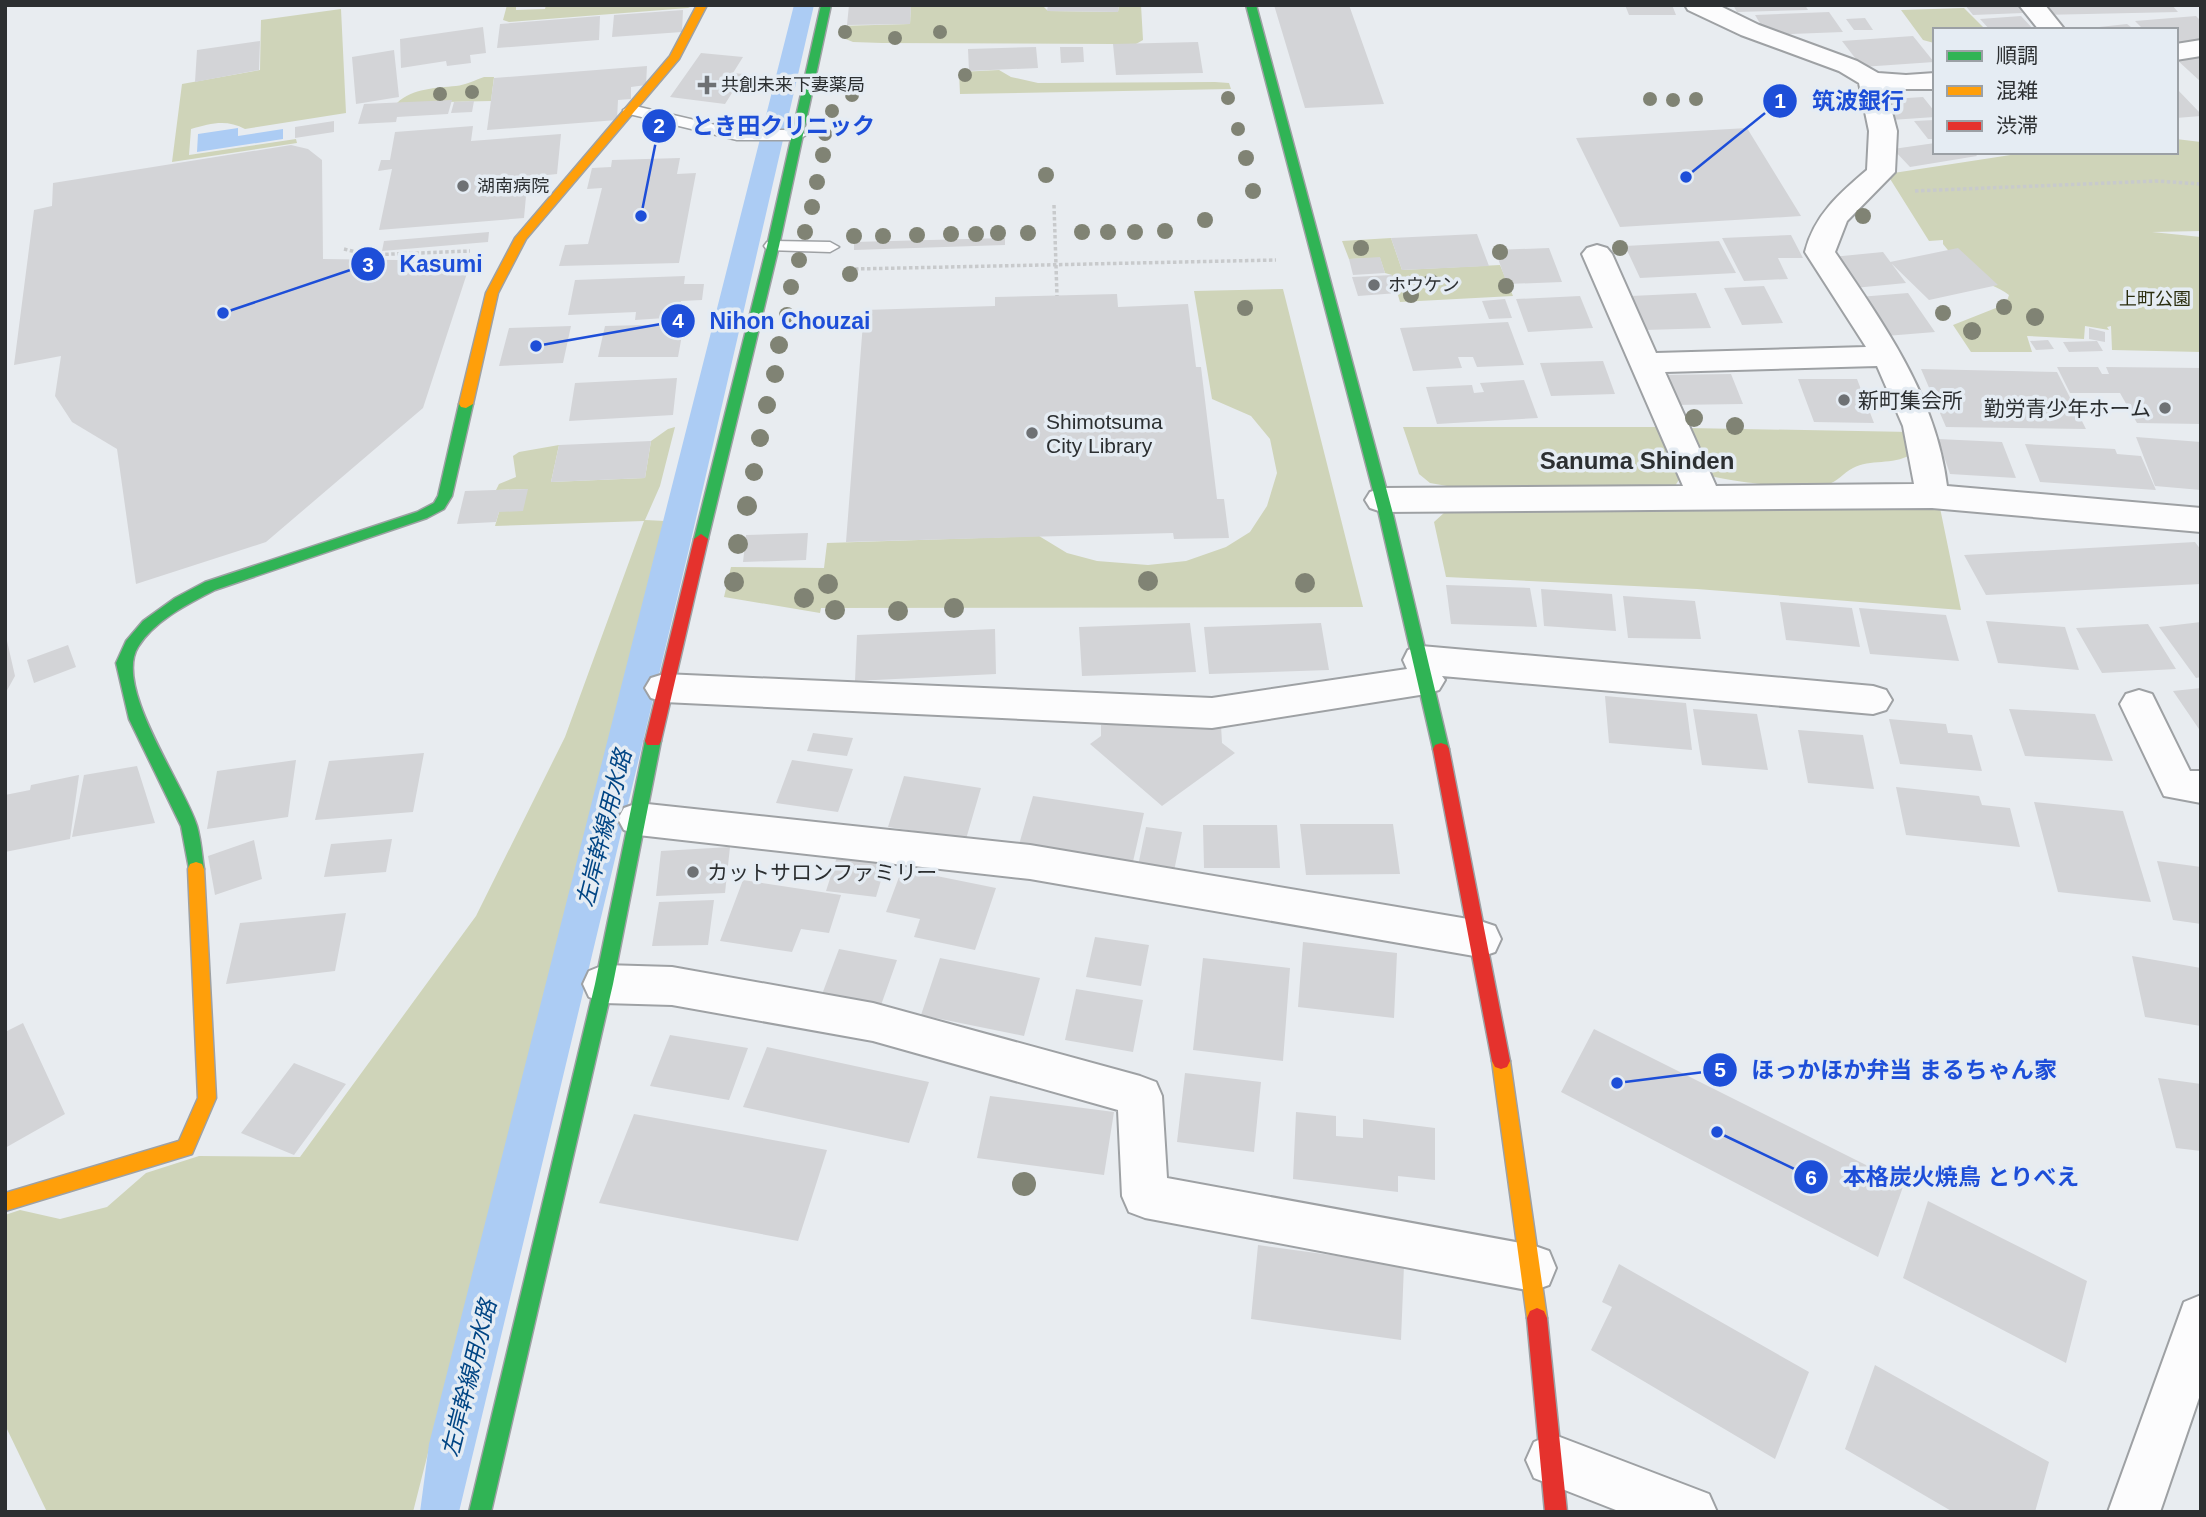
<svg xmlns="http://www.w3.org/2000/svg" width="2206" height="1517" font-family="Helvetica,'Noto Sans JP',sans-serif">
<rect width="100%" height="100%" fill="#e8ecf0"/>
<path fill="#cfd4b9" d="M507,5h9v5l29,-1 1,-4h149l-7,3 -179,14 -6,-2z
M911,5h131l6,6 70,1 1,-7h22l2,35 -7,4h-23l-231,-1 -29,-1 -10,-4 -3,-12 70,-2z
M1964,8l22,22h-51l-1,13 -11,-3 -22,-30z
M341,9l5,104 -101,16c-18,-10 -34,-6 -54,0l-2,26 107,-16 1,4 -125,19 10,-78 78,-14 1,-50z
M999,70l12,7 27,6 177,-1 14,1 2,6 -271,5 -1,-22z
M484,77h10l-3,24 -94,2c16,-15 39,-15 59,-17 10,-1 19,-6 28,-9z
M2176,139l25,3v89l-49,1 49,5v115l-89,-2 -1,-24 -4,1 2,3 -24,-4 -1,13 -57,-3 5,16h-61l-18,-27 53,-21 3,-9c-11,-9 -24,-11 -35,-18 -13,-8 -22,-22 -31,-33v-4l-14,1 -42,-67 143,-22h146z
M1391,238l11,32 98,-5 13,31 -113,6 -8,-27 -7,-2 -5,-15 -31,1 -7,-18z
M1283,289l80,318 -542,1 -1,5 -96,-16 7,-30 93,1 3,-25 212,-7 28,17 30,8 51,4 38,-4 40,-14 24,-15 17,-26 10,-33 -7,-34 -19,-23 -39,-17 -18,-108z
M675,427l-15,59 -15,34 20,1 -252,991h-366l-42,-87v-210l15,-5 40,9 47,-12 39,-34 53,-17 101,1 176,-241 89,-179 79,-216 -149,5 4,-14 29,-23 -32,1 3,-6 17,-7 -3,-21 6,-4 40,-7 -8,37 94,-4 6,-37 17,-12z
M1403,427h255l22,51 -5,8 -12,2 -216,-2 -17,-3 -11,-9z
M1688,428l223,4 -1,23c-17,10 -40,4 -57,13 -10,5 -15,14 -27,17 -19,5 -99,-3 -118,-10z
M1741,504l199,4 21,102 -264,-21 -251,-12 -12,-55 11,-10 13,-3z"/>
<path fill="#acccf4" d="M794,5h20l-125,544 -230,963h-39l9,-68z
M238,128v8l45,-7v10l-86,13 1,-18z"/>
<path fill="#d3d4d7" d="M849,5h62l-1,19 -63,1z
M1048,5h71l-1,7 -71,-1z
M1274,5h75l35,99 -79,4z
M1625,5h47l4,10h-47z
M1733,5h72l3,5 -71,2z
M1965,5h51l7,8 -50,2z
M2034,5h138l6,7 -137,3z
M683,10l-1,22 -70,5 2,-22z
M1829,12l14,20 -76,3 -12,-20z
M600,16l-1,24 -102,8 3,-24z
M2021,16l13,14h-44l-10,-11z
M2196,16l5,5v20l-25,2v-13h-32l-9,-9z
M1865,18l8,12h-19l-8,-11z
M2127,24l8,6h-45v-2z
M483,27l3,26 -16,2 1,8 -24,3 -1,-5 -45,7 -1,-29z
M1913,36l21,26 -72,5 -20,-26z
M260,41l-1,29 -64,12 2,-32z
M1198,42l5,31 -87,2 -3,-31z
M1036,47l2,21 -69,3 -1,-22z
M1060,47h23l1,15 -23,1z
M394,50l5,47 -43,7 -4,-47z
M701,53l42,4 -10,16 11,1 -19,30 -55,-7z
M2201,54v28l-25,-23z
M647,66l-1,19 -15,2v12l-13,1 -1,20 -130,10 7,-52z
M2176,88l25,26v2l-25,2z
M1923,97l12,15v5l-44,3 -15,-20z
M452,100l-4,14 -51,3 -1,5 -38,2 6,-20z
M474,101l-2,11 -21,1 3,-11z
M1935,120v19h-7l-14,-18z
M334,121v11l-39,6v-11z
M473,126l-2,15 90,-7 -4,40 -19,2 -2,20h-10l-2,22 -145,12 13,-61 -14,2 3,-11h9l5,-28z
M1747,128l54,88 -181,11 -44,-89z
M1935,143v9h39l3,4 -67,11 -17,-18z
M291,145l17,4 14,11 1,99 148,2 -48,147 -157,134 -130,42 -19,-135 -45,-27 -17,-26 6,-40 -47,9 20,-155 18,-4 1,-23z
M680,158l-3,16 19,-1 -17,90 -120,3 6,-21 23,-1 14,-56 -15,1 5,-21 19,-1 1,-7z
M489,232l-1,10 -106,9 2,-10z
M1477,234l12,32 -87,4 -11,-32z
M1791,235l12,23h-25l10,21 -44,2 -22,-43z
M1005,238v7l-151,5v-8z
M1719,241l17,32 -96,5 -15,-32z
M1549,248l13,34 -55,2 -12,-34z
M1958,248l40,37 -69,15 -39,-38z
M1883,252l23,31 -52,5 -22,-31z
M1380,257l5,16 -32,2 -4,-16z
M1392,275l6,18 -40,3 -6,-19z
M685,276l-1,8h20l-2,16 -21,1 -2,12 -13,1 -1,4 -30,2 1,-8 -68,3 7,-35z
M1764,286l19,37 -41,2 -18,-37z
M1696,293l15,35 -66,2 -14,-34z
M1908,293l27,39 -49,4 -27,-39z
M1117,294l1,13 70,-3 8,63h5l16,132h7l5,39 -55,1 -1,-6 -327,9 18,-232 131,-4v-9z
M1580,296l13,32 -65,4 -12,-33z
M1505,299l7,19 -23,1 -7,-18z
M1508,322l16,43 -47,2 -4,-10h-15l4,11 -49,3 -13,-43z
M684,324l-6,33h-80l7,-31z
M571,326l-8,37 -64,3 10,-38z
M2089,328l16,4v10l-16,-3z
M2048,340l6,9 -18,1 -6,-9z
M2097,341l6,10 -34,1 -6,-10z
M1603,361l12,33 -64,2 -11,-33z
M2057,367h41l4,7h7l-3,-7 95,1v56l-64,-1 -17,-30h-50z
M1921,369l136,3 29,57 -140,-2z
M1731,374l12,30 -71,1 -11,-30z
M677,378l-4,37 -104,6 6,-38z
M1798,379h59l17,44 -60,-1z
M1524,380l14,38 -101,6 -11,-37 46,-2 2,8 10,-1 -4,-9z
M2136,437l65,5v48l-46,-4z
M1938,439l64,3 14,36 -66,-4z
M651,441l-6,37 -94,4 8,-37z
M2025,444l90,5 2,5 24,2 15,34 -116,-8z
M528,489l-5,22 -24,1 -3,10 -39,2 8,-33z
M808,533l-2,27 -63,2 3,-27z
M2195,542l6,8v34l-215,11 -22,-40z
M1446,585l84,3 7,39 -86,-3z
M1541,589l71,5 4,37 -72,-5z
M1623,596l72,5 6,38 -73,-1z
M1780,602l72,6 8,39 -74,-7z
M1859,608l87,7 13,46 -89,-7z
M1986,621l79,6 14,43 -81,-7z
M2201,622v55l-5,1 -37,-51z
M1190,623l6,49 -114,4 -3,-49z
M1321,623l8,47 -120,4 -5,-47z
M2148,624l28,45 -74,4 -26,-45z
M995,629l1,45 -141,7 2,-46z
M5,632l10,44 -10,18z
M68,645l8,22 -42,16 -7,-23z
M2201,688v44l-28,-41z
M1605,696l81,7 6,47 -83,-7z
M1693,709l64,5 11,56 -66,-5z
M2009,709l86,5 18,47 -88,-5z
M1889,719l57,5 2,9 24,2 10,36 -82,-7z
M1101,725h120l1,18 13,10 -73,53 -72,-62 11,-8z
M1798,730l65,5 11,54 -66,-6z
M813,733l40,5 -6,18 -40,-5z
M424,753l-11,59 -98,8 14,-59z
M296,760l-8,57 -81,12 10,-58z
M792,760l61,9 -15,43 -62,-9z
M137,766l18,57 -83,14 12,-62z
M79,775l-9,64 -65,13v-57l25,-5 1,-5z
M904,776l77,12 -15,51 -78,-12z
M1896,787l83,9 3,9 28,3 10,39 -114,-12z
M1033,796l111,17 -12,53 -114,-18z
M2034,802l89,9 28,91 -93,-10z
M1300,824h93l7,50 -94,1z
M1203,825h74l3,43h-76z
M1146,827l36,5 -9,44 -36,-5z
M392,839l-6,33 -62,5 7,-33z
M254,840l8,39 -47,16 -7,-39z
M730,847l-5,46 -69,3 5,-45z
M837,857l49,7 -10,33 -50,-6z
M2157,861l44,6v57l-28,-4z
M902,869l94,19 -21,62 -61,-13 6,-18 -34,-7z
M743,880l98,15 -12,38 -28,-4 -9,23 -72,-11z
M714,900l-6,45 -56,1 7,-44z
M346,913l-11,58 -109,13 14,-61z
M1095,937l54,8 -8,41 -55,-9z
M1303,942l94,11 -3,65 -96,-11z
M839,949l58,11 -17,48 -59,-11z
M2132,956l69,12v58l-56,-9z
M940,958l100,20 -16,58 -103,-21z
M1203,958l87,10 -7,93 -90,-11z
M1076,989l67,11 -10,52 -68,-12z
M23,1023l42,91 -60,34v-116z
M1594,1029l310,155 -26,73 -317,-165z
M670,1035l78,13 -19,52 -79,-14z
M767,1047l162,35 -20,61 -166,-36z
M294,1063l52,21 -52,71 -53,-22z
M1185,1073l76,9 -7,70 -77,-10z
M2158,1078l43,6v67l-25,-3z
M990,1096l124,16 -10,63 -127,-17z
M1296,1112l40,4v20l27,2v-19l72,9v52l-37,-4v16l-105,-13z
M634,1114l193,36 -29,91 -199,-38z
M1928,1201l159,80 -21,82 -163,-85z
M1258,1245l146,20 -3,75 -150,-21z
M1619,1264l190,108 -34,87 -184,-109 21,-43 -10,-5z
M1875,1365l174,97 -14,50h-82l-108,-63z"/>
<g fill="none" stroke-linecap="round" stroke-linejoin="round">
<g stroke="#9ea1a4" stroke-width="3">
<path id="lane" d="M631,105l106,25h61l8,5 -8,5h-61l-112,-27 -2,-3z
M773,241l57,1 9,5 -9,5 -63,-2 -3,-4 3,-4z"/>
</g>
<g stroke="#9ea1a4" stroke-width="4">
<path id="street" d="M1685,5h33l41,20 98,36 21,12 28,2 29,-2v16h-49l11,42 -2,41 -48,49 -12,31c49,73 101,144 112,234l254,22v24l-269,-24 -550,4 -12,-4 -5,-8 5,-8 12,-4 301,-2 -101,-232 5,-6 10,-3 10,3 5,6 44,99 210,-6 -61,-95c9,-37 35,-59 62,-82l2,-39 -10,-48 -20,-12 -98,-36 -53,-25zM1877,366l26,60 11,58 -198,2 -51,-114z
M2019,5h26l20,25h-26z
M2201,40v16l-25,4v-16z
M1421,646l452,40 13,4 6,10 -6,10 -13,4 -431,-38 3,4 -6,10 -13,4 -214,34 -548,-26 -13,-4 -6,-10 6,-10 13,-4 548,24 195,-29 -4,-9 5,-10z
M2139,690l13,4 38,77h11v32l-37,-7 -44,-92 6,-10z
M638,803l392,42 450,76 15,5 6,13 -6,13 -15,5 -450,-78 -392,-44 -14,-5 -6,-11 6,-11z
M604,965l68,2 201,36 267,73 16,6 6,14 5,82 365,67 17,6 7,17 -7,17 -17,6 -387,-73 -16,-6 -7,-16 -4,-86 -245,-69 -201,-36 -68,-2 -15,-6 -6,-13 6,-13z
M2201,1295v97l-41,120h-52l76,-210z
M1552,1434l157,60 8,18h-96l-87,-34 -8,-18 8,-18z"/>
</g>
<g stroke="#9ea1a4" stroke-width="3">
<path id="fast" d="M821,5h10l-52,241 -71,293 -7,5 -7,-5 73,-293z
M1246,5h10l136,505 57,239 -2,4h-12l-2,-4 -55,-239z
M466,400l7,4 -21,92 -8,13 -17,9 -212,72c-27,14 -60,30 -77,57 -25,40 47,139 59,179 4,14 5,29 7,43l-2,5 -6,2 -6,-2 -9,-48 -52,-107 -13,-56 10,-22 17,-20 32,-23 30,-16 212,-70 17,-9 4,-7 21,-92z
M653,735l6,2 2,4 -48,243 -122,528h-22l126,-528 50,-243 2,-4z"/>
</g>
<g stroke="#9ea1a4" stroke-width="3">
<path id="slow" d="M697,5h10l-28,54 -153,180 -28,54 -25,111 -7,4 -5,-1 -2,-3 27,-111 29,-55 155,-182z
M196,862l6,2 2,5 12,229 -24,56 -187,57v-18l174,-52 19,-43 -10,-229 2,-5z
M1501,1053l6,2 3,6 37,257 -3,7 -7,3 -7,-3 -3,-7 -35,-257 3,-6z"/>
</g>
<g stroke="#9ea1a4" stroke-width="3">
<path id="jam" d="M701,534l7,5 -47,202 -2,4h-12l-2,-4 49,-202z
M1441,743l6,2 2,4 61,312 -3,6 -6,2 -6,-2 -3,-6 -59,-312 2,-4z
M1537,1308l7,3 3,7 20,194h-22l-18,-194 3,-7z"/>
</g>
<path stroke="#c8cacc" stroke-width="3.5" stroke-dasharray="3.5 2.5" stroke-linecap="butt" d="M1915,191l241,-10 45,3
M1054,205l3,91
M344,249l24,6 102,-4
M855,269l421,-9"/>
<use href="#lane" fill="#fcfcfd" fill-rule="evenodd"/>
<use href="#street" fill="#fcfcfd" fill-rule="evenodd"/>
<use href="#fast" fill="#30b455" fill-rule="evenodd"/>
<use href="#slow" fill="#ff9f0a" fill-rule="evenodd"/>
<use href="#jam" fill="#e5322d" fill-rule="evenodd"/>
</g>
<g fill="#808374">
<circle cx="845" cy="32" r="7"/>
<circle cx="940" cy="32" r="7"/>
<circle cx="895" cy="38" r="7"/>
<circle cx="965" cy="75" r="7"/>
<circle cx="472" cy="92" r="7"/>
<circle cx="440" cy="94" r="7"/>
<circle cx="852" cy="95" r="7"/>
<circle cx="1228" cy="98" r="7"/>
<circle cx="1650" cy="99" r="7"/>
<circle cx="1696" cy="99" r="7"/>
<circle cx="1673" cy="100" r="7"/>
<circle cx="832" cy="111" r="7"/>
<circle cx="1238" cy="129" r="7"/>
<circle cx="825" cy="134" r="7"/>
<circle cx="823" cy="155" r="8"/>
<circle cx="1246" cy="158" r="8"/>
<circle cx="1046" cy="175" r="8"/>
<circle cx="817" cy="182" r="8"/>
<circle cx="1253" cy="191" r="8"/>
<circle cx="812" cy="207" r="8"/>
<circle cx="1863" cy="216" r="8"/>
<circle cx="1205" cy="220" r="8"/>
<circle cx="1165" cy="231" r="8"/>
<circle cx="805" cy="232" r="8"/>
<circle cx="1082" cy="232" r="8"/>
<circle cx="1108" cy="232" r="8"/>
<circle cx="1135" cy="232" r="8"/>
<circle cx="998" cy="233" r="8"/>
<circle cx="1028" cy="233" r="8"/>
<circle cx="951" cy="234" r="8"/>
<circle cx="976" cy="234" r="8"/>
<circle cx="917" cy="235" r="8"/>
<circle cx="854" cy="236" r="8"/>
<circle cx="883" cy="236" r="8"/>
<circle cx="1361" cy="248" r="8"/>
<circle cx="1620" cy="248" r="8"/>
<circle cx="1500" cy="252" r="8"/>
<circle cx="799" cy="260" r="8"/>
<circle cx="850" cy="274" r="8"/>
<circle cx="1431" cy="282" r="8"/>
<circle cx="1506" cy="286" r="8"/>
<circle cx="791" cy="287" r="8"/>
<circle cx="1411" cy="295" r="8"/>
<circle cx="2004" cy="307" r="8"/>
<circle cx="1245" cy="308" r="8"/>
<circle cx="1943" cy="313" r="8"/>
<circle cx="787" cy="315" r="8"/>
<circle cx="2035" cy="317" r="9"/>
<circle cx="1972" cy="331" r="9"/>
<circle cx="779" cy="345" r="9"/>
<circle cx="775" cy="374" r="9"/>
<circle cx="767" cy="405" r="9"/>
<circle cx="1694" cy="418" r="9"/>
<circle cx="1735" cy="426" r="9"/>
<circle cx="760" cy="438" r="9"/>
<circle cx="754" cy="472" r="9"/>
<circle cx="747" cy="506" r="10"/>
<circle cx="738" cy="544" r="10"/>
<circle cx="1148" cy="581" r="10"/>
<circle cx="734" cy="582" r="10"/>
<circle cx="1305" cy="583" r="10"/>
<circle cx="828" cy="584" r="10"/>
<circle cx="804" cy="598" r="10"/>
<circle cx="954" cy="608" r="10"/>
<circle cx="835" cy="610" r="10"/>
<circle cx="898" cy="611" r="10"/>
<circle cx="1024" cy="1184" r="12"/>
</g>
<g fill="#6e7174" stroke="#e5ecf3" stroke-width="2.5">
<path d="M703.5 74.5h7v7h7v7h-7v7h-7v-7h-7v-7h7z"/>
<circle cx="463" cy="186" r="7"/>
<circle cx="1374" cy="285" r="7"/>
<circle cx="1844" cy="400" r="7"/>
<circle cx="2165" cy="408" r="7"/>
<circle cx="1032" cy="433" r="7"/>
<circle cx="693" cy="872" r="7"/>
</g>
<g text-anchor="middle" dominant-baseline="central" stroke-width="7" stroke-linejoin="round" paint-order="stroke">
<g font-size="18" fill="#2c2f31" stroke="#e5ecf3" text-anchor="start">
<text x="721" y="85">共創未来下妻薬局</text>
<text x="477" y="186">湖南病院</text>
<text x="1388" y="285">ホウケン</text>
</g>
<g font-size="18" fill="#2a2d0e" stroke="#e5ecf3">
<text x="2155" y="299">上町公園</text>
</g>
<g font-size="21" fill="#2c2f31" stroke="#e5ecf3" text-anchor="start">
<text x="1858" y="400">新町集会所</text>
<text x="2151" y="408" text-anchor="end">勤労青少年ホーム</text>
<text x="1046" y="421">Shimotsuma<tspan x="1046" dy="24">City Library</tspan></text>
<text x="707" y="872">カットサロンファミリー</text>
</g>
<g font-size="23" font-style="italic" fill="#014584" stroke="#e5ecf3">
<text transform="translate(604 828) rotate(-76)">左岸幹線用水路</text>
<text transform="translate(469 1378) rotate(-76)">左岸幹線用水路</text>
</g>
<g font-size="24" font-weight="bold" fill="#2c2f31" stroke="#e5ecf3">
<text x="1637" y="460">Sanuma Shinden</text>
</g>
</g>
<path fill="none" stroke="#1d4ed8" stroke-width="2.5" d="M1686 177L1780 101M641 216L659 126M223 313L368 264M536 346L678 321M1617 1083L1720 1070M1717 1132L1811 1177"/>
<g fill="#1d4ed8" stroke="#e5ecf3" stroke-width="2.5">
<circle cx="1686" cy="177" r="7"/>
<circle cx="641" cy="216" r="7"/>
<circle cx="223" cy="313" r="7"/>
<circle cx="536" cy="346" r="7"/>
<circle cx="1617" cy="1083" r="7"/>
<circle cx="1717" cy="1132" r="7"/>
<circle cx="1780" cy="101" r="18"/>
<circle cx="659" cy="126" r="18"/>
<circle cx="368" cy="264" r="18"/>
<circle cx="678" cy="321" r="18"/>
<circle cx="1720" cy="1070" r="18"/>
<circle cx="1811" cy="1177" r="18"/>
</g>
<g font-size="21" text-anchor="middle" font-weight="bold" fill="#fff">
<text x="1780" y="108">1</text>
<text x="659" y="133">2</text>
<text x="368" y="272">3</text>
<text x="678" y="328">4</text>
<text x="1720" y="1077">5</text>
<text x="1811" y="1185">6</text>
</g>
<g font-size="23" text-anchor="middle" font-weight="bold" fill="#1d4ed8" stroke="#e5ecf3" stroke-width="7" stroke-linejoin="round" paint-order="stroke">
<text x="1858" y="109">筑波銀行</text>
<text x="783" y="134">とき田クリニック</text>
<text x="441" y="272">Kasumi</text>
<text x="790" y="329">Nihon Chouzai</text>
<text x="1904" y="1078">ほっかほか弁当 まるちゃん家</text>
<text x="1961" y="1185">本格炭火焼鳥 とりべえ</text>
</g>
<rect width="2206" height="1517" fill="none" stroke="#2c2f31" stroke-width="14"/>
<rect x="1933" y="28" width="245" height="126" fill="#e5ecf3" stroke="#9ba0a5" stroke-width="2"/>
<rect x="1947" y="51" width="35" height="10" fill="#30b455" stroke="#9ba0a5" stroke-width="2"/>
<text x="1996" y="63" font-size="21" fill="#2c2f31">順調</text>
<rect x="1947" y="86" width="35" height="10" fill="#ff9f0a" stroke="#9ba0a5" stroke-width="2"/>
<text x="1996" y="98" font-size="21" fill="#2c2f31">混雑</text>
<rect x="1947" y="121" width="35" height="10" fill="#e5322d" stroke="#9ba0a5" stroke-width="2"/>
<text x="1996" y="133" font-size="21" fill="#2c2f31">渋滞</text>
</svg>
